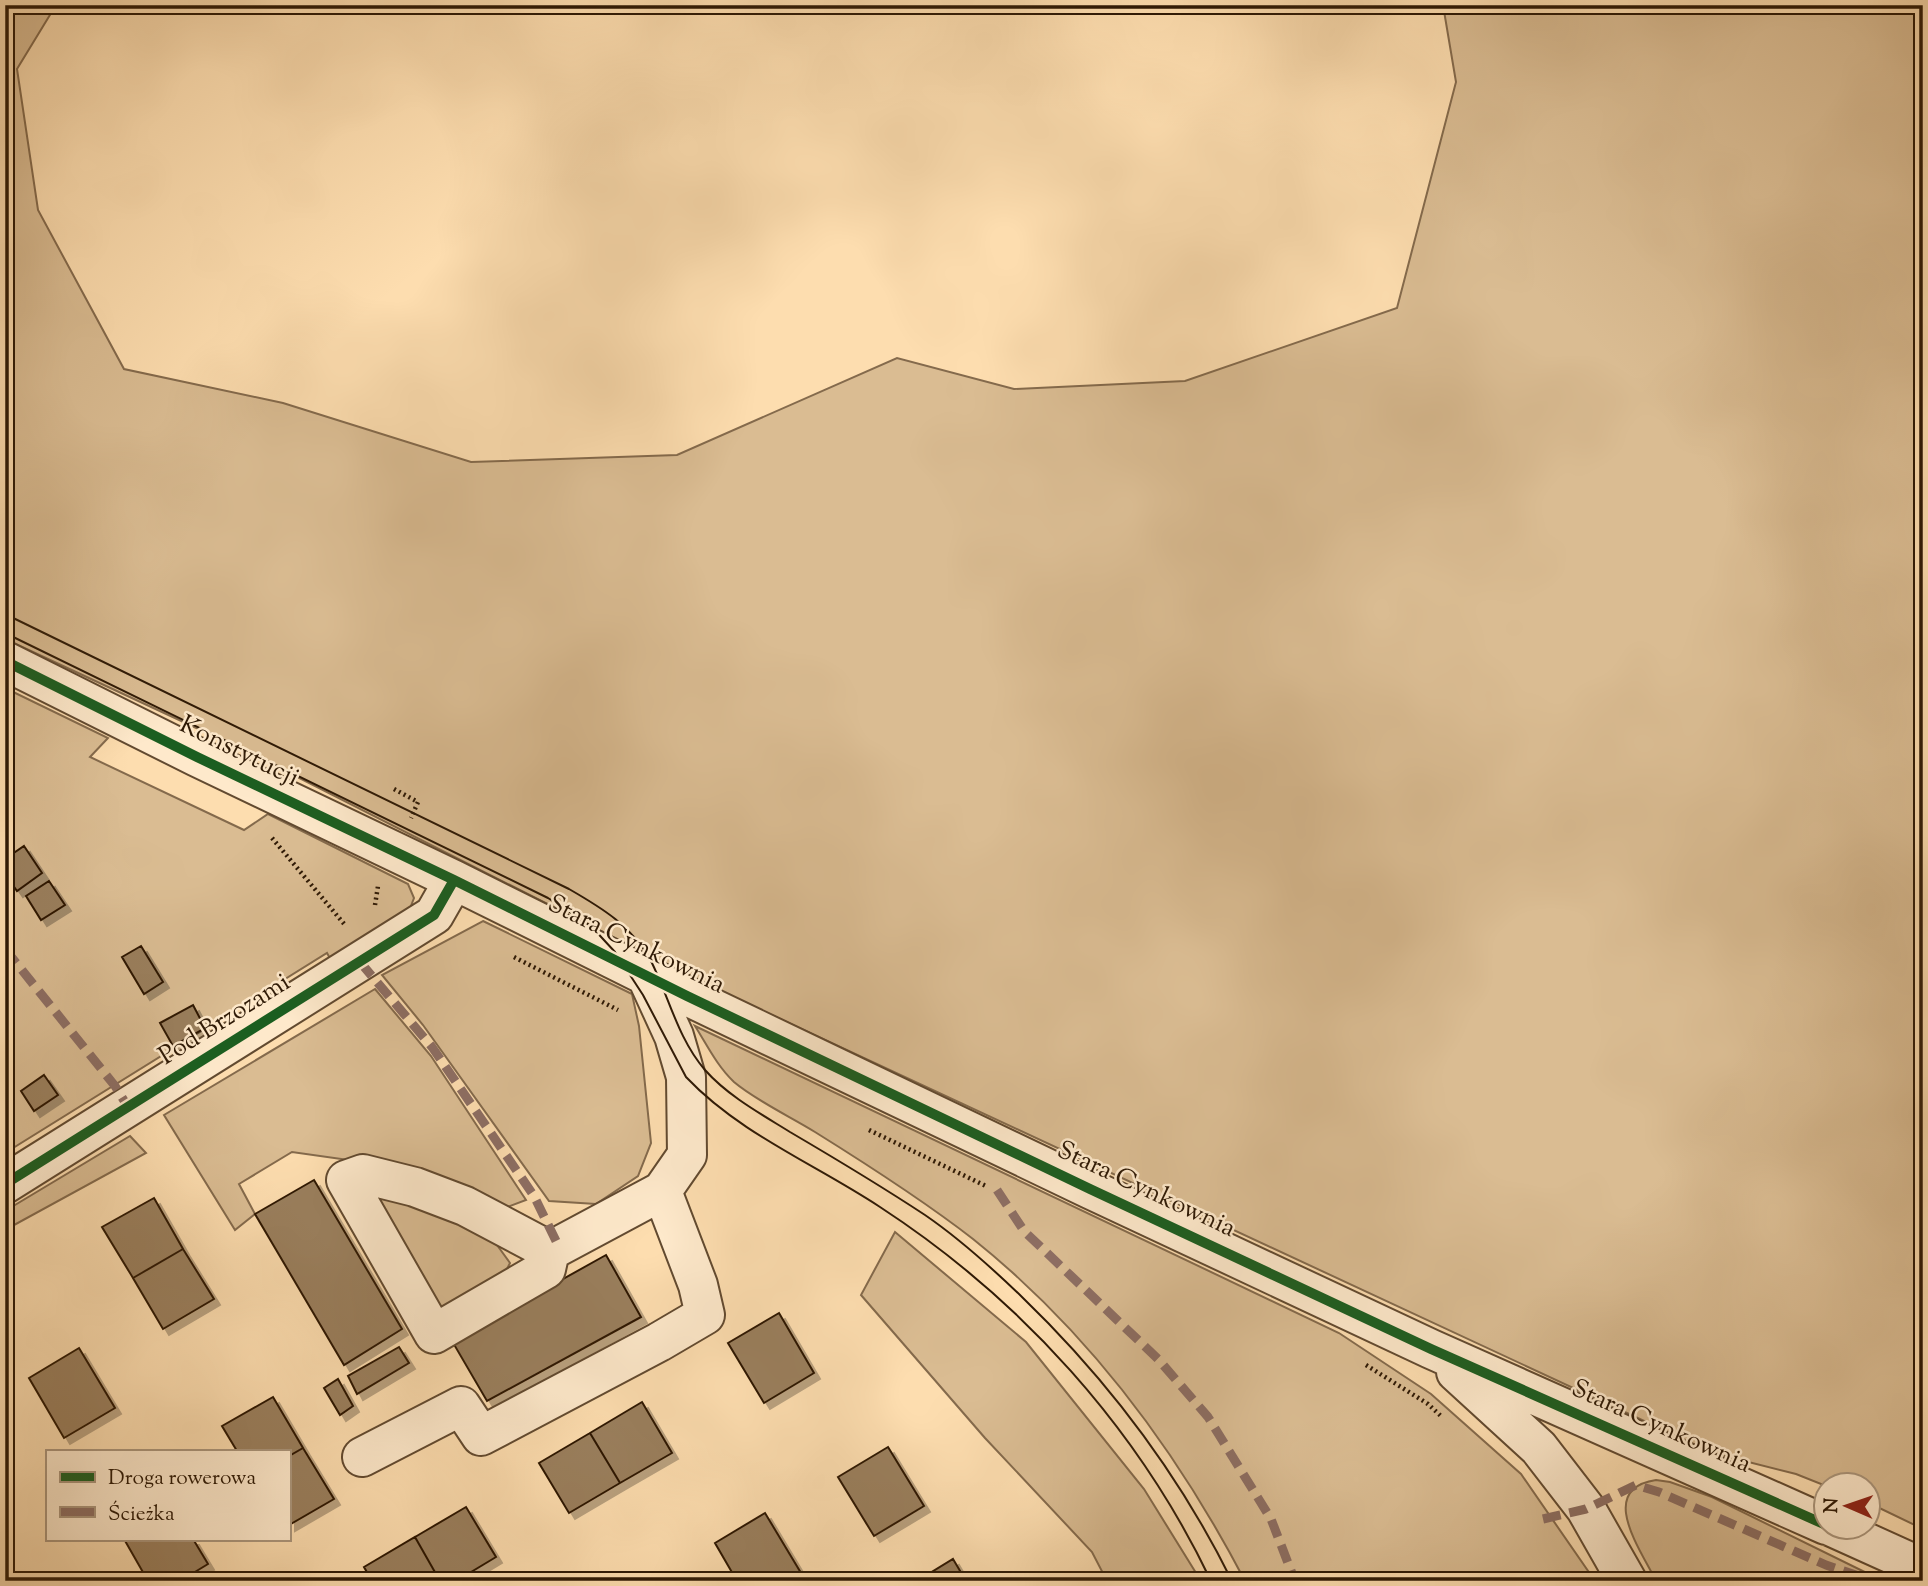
<svg xmlns="http://www.w3.org/2000/svg" width="1928" height="1586" font-family="'Sorts Mill Goudy',serif">
<defs>
<filter id="shadow"><feDropShadow dx="6" dy="6" stdDeviation="0" flood-color="#0004"/></filter>
</defs>
<rect width="100%" height="100%" fill="#fdddaf"/>
<filter id="stains"><feTurbulence type="fractalNoise" baseFrequency=".00286" numOctaves="4"/><feColorMatrix values="0 0 0 0 .2 0 0 0 0 .09 0 0 0 0 .02 0 0 0 .5 -.17"/></filter>
<radialGradient id="worn" r=".72"><stop offset=".6" stop-color="#630" stop-opacity="0"/><stop offset="1" stop-color="#630" stop-opacity=".3"/></radialGradient>
<path fill="#dabc92" stroke="#846a4c" stroke-width="2" d="M5,5h51l-39,64 21,141 86,159 159,34 188,59 206,-7 220,-97 117,31 171,-8 212,-73 59,-226 -13,-77h480v1524l-54,-26 -1,-19 -42,2 -30,-12 -83,-21 -1008,-469 -457,-232 -243,-113z
M5,688l103,50 -18,19 154,73 24,-16 140,70 6,14 -10,26 -71,40 -6,-11 -322,200z
M483,921l149,73 7,32 12,117 -13,33 -42,28 -47,-3 -126,-176 -41,-50z
M375,989l56,67 95,144 -24,9 -90,-40 -120,-17 -53,32 16,30 -20,16 -71,-115z
M695,1026l644,307 92,61 90,80 74,107h-350c-68,-130 -157,-250 -272,-342 -50,-39 -105,-74 -158,-107 -24,-15 -60,-32 -81,-50 -17,-16 -27,-37 -39,-56z
M130,1136l16,17 -141,77v-19z
M387,1191l102,43 21,29 -8,16 -70,38 -62,-114z
M895,1232l131,110 118,147 57,92h-94l-15,-29 -107,-114 -124,-143z
M1656,1480l14,2 42,15 171,84h-227c-15,-31 -60,-92 0,-101z"/>
<path fill="#9a7f5d" stroke="#2e1905" stroke-width="2" filter="url(#shadow)" d="M24,846l18,27 -25,18 -12,-17v-15z
M49,881l16,24 -24,15 -15,-24z
M141,946l22,36 -19,12 -22,-37z
M193,1005l12,23 -32,18 -13,-23z
M44,1075l14,20 -24,16 -13,-20z
M314,1180l88,149 -58,36 -89,-151z
M154,1198l29,51 -50,29 -31,-51z
M183,1249l31,50 -51,30 -30,-51z
M606,1255l35,62 -154,84 -35,-60z
M779,1313l35,60 -50,30 -36,-60z
M399,1347l10,16 -52,31 -9,-18z
M79,1348l36,60 -51,30 -35,-60z
M338,1379l15,27 -13,9 -16,-27z
M273,1397l30,51 -14,8v-5h-52l-15,-25z
M642,1402l30,51 -52,30 -30,-50z
M590,1433l30,50 -51,30 -30,-50z
M888,1447l36,59 -50,30 -36,-59z
M303,1448l31,51 -45,26v-69z
M466,1507l30,50 -40,24h-16l-25,-44z
M765,1513l36,60 -13,8h-51l-22,-38z
M415,1537l25,44h-68l-8,-14z
M124,1539h69l15,25 -28,17h-32z
M953,1559l13,22h-49z"/>
<g fill="none" stroke-linecap="round" stroke-linejoin="round">
<g stroke="#624a30" stroke-width="42">
<path id="minor" d="M5,661l192,96 257,123 233,116 403,193 341,160 395,176
M5,1184l429,-269 20,-35
M550,1251l-4,18 -112,65 -88,-154 17,-6 52,13 50,19 85,45 112,-60 25,-36 -1,-78 -12,-41 -28,-61
M1456,1372l83,76 47,61 41,72
M362,1457l99,-51 20,30 178,-94 46,-27 -7,-30 -36,-94
M1830,1526l93,42"/>
</g>
<path stroke="#2e1905" stroke-width="4.5" stroke-dasharray="2 3.5" stroke-linecap="butt" d="M394,789l24,13 -7,16
M272,838l73,87
M375,905l3,-19
M514,957l104,53
M869,1130l119,57
M1366,1365l62,39 14,13"/>
<use href="#minor" stroke="#fee9cb" stroke-width="38"/>
<path stroke="#2e1905" stroke-width="2" d="M5,614l564,275c33,19 63,37 82,72 18,36 27,78 54,109 23,26 56,44 85,62 46,27 91,54 135,83 35,24 67,53 97,82 86,83 157,177 210,284
M5,633l543,265 43,28 24,26 28,43 43,82c54,57 129,87 194,130 141,92 258,221 331,374"/>
<path stroke="#8d6e63" stroke-width="9" stroke-dasharray="18 9" stroke-linecap="butt" d="M5,949l110,137 13,21
M360,962l72,85 102,149 25,51
M997,1190l27,41 134,128 50,58 63,102 24,62
M1543,1519l43,-10 50,-24 23,7 167,73 47,16"/>
<g stroke="#fee9cb" stroke-width="15">
<path id="cycleway" d="M5,661l192,96 257,123 233,116 403,193 341,160 395,176
M5,1184l429,-269 20,-35"/>
</g>
<use href="#cycleway" stroke="#1b5e20" stroke-width="10"/>
</g>
<g text-anchor="middle" dominant-baseline="central" stroke-width="5" stroke-linejoin="round" paint-order="stroke">
<g font-size="26" fill="#2e1905" stroke="#fee9cb">
<text transform="translate(239 752) rotate(26)">Konstytucji</text>
<text transform="translate(636 945) rotate(26)">Stara Cynkownia</text>
<text transform="translate(225 1020) rotate(-32)">Pod Brzozami</text>
<text transform="translate(1146 1190) rotate(25)">Stara Cynkownia</text>
<text transform="translate(1661 1427) rotate(24)">Stara Cynkownia</text>
</g>
</g>
<rect width="1928" height="1586" fill="none" stroke="#fdddaf" stroke-width="28"/>
<rect x="7" y="7" width="1914" height="1572" fill="none" stroke="#2e1905" stroke-width="3.5"/>
<rect x="14" y="14" width="1900" height="1558" fill="none" stroke="#2e1905" stroke-width="2"/>
<rect x="46" y="1450" width="245" height="91" fill="#fee9cb" stroke="#ab967c" stroke-width="2"/>
<rect x="60" y="1472" width="35" height="10" fill="#1b5e20" stroke="#ab967c" stroke-width="2"/>
<text x="108" y="1484" font-size="21" fill="#2e1905">Droga rowerowa</text>
<rect x="60" y="1507" width="35" height="10" fill="#8d6e63" stroke="#ab967c" stroke-width="2"/>
<text x="108" y="1520" font-size="21" fill="#2e1905">Ścieżka</text>
<g transform="translate(1847 1506) rotate(272)"><circle r="33" fill="#fee9cb" stroke="#ab967c" stroke-width="2"/>
<path d="M0-5L12 26L0 18L-12 26Z" fill="#8f2418"/>
<text y="-10" font-size="19" font-weight="bold" text-anchor="middle" fill="#2e1905">N</text>
</g>
<rect width="100%" height="100%" filter="url(#stains)"/>
<rect width="100%" height="100%" fill="url(#worn)"/>
</svg>
